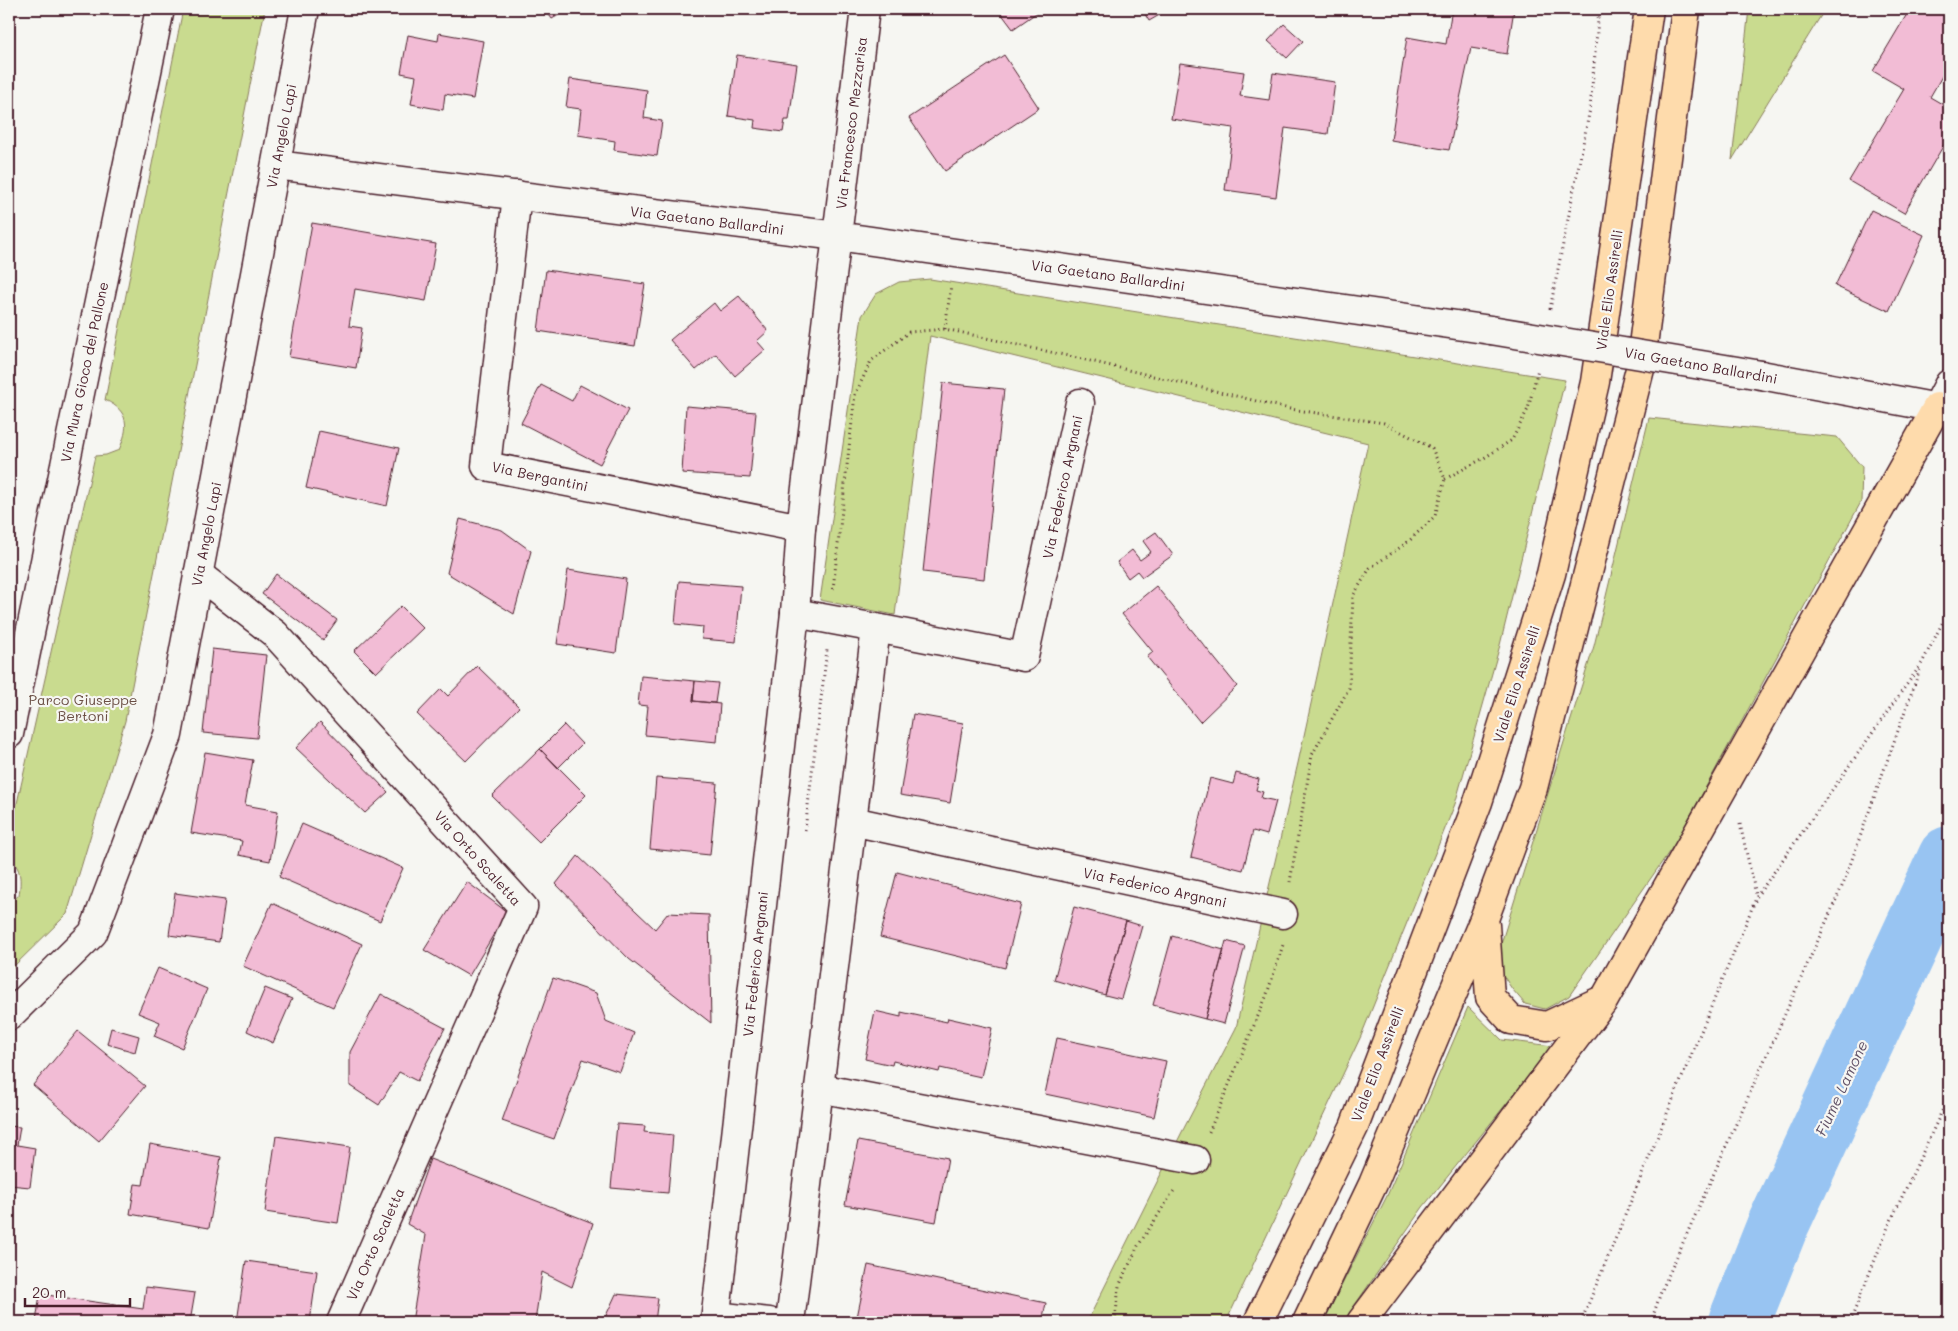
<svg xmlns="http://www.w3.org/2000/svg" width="1958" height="1331" font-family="Mali,sans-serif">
<rect width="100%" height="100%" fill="#f6f6f2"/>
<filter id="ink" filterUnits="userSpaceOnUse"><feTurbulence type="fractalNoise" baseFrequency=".02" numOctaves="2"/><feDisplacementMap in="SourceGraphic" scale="10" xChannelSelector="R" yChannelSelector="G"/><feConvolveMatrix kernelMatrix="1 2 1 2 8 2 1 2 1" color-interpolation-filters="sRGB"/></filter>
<g filter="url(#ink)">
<path fill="#c9db8f" stroke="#8a7d5d" d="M183,9h82l-140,712 -58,193 -58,57v-67l10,-9c2,-14 3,-28 -10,-36v-20l86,-383 11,-1 13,-5c10,-22 11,-39 -14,-50z
M1749,9h76l-93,151z
M930,279l635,101 -65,265 -45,159 -94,232 -135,286h-139l95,-190 54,-104 62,-265 70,-320 -438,-107 -35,279 -75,-15 42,-284 14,-22 23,-12z
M1649,418l188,19 25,30 -1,35 -185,340 -107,154 -24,13 -20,-5 -13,-15 -17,-26 99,-317z
M1468,1007l34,33 51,6 -130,161 -80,115h-20l64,-126z"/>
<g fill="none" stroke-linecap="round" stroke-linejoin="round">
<path stroke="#98c4f2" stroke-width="62" d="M1739,1322l38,-95 172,-370"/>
</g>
<path fill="#f2bcd5" stroke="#4a1f2b" d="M545,9h24l-17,10z
M998,9h44l-29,20z
M1142,9h28l-21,12z
M1452,9h62l-7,45 -36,-6 -22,102 -58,-10 16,-103 39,7z
M1910,9h39v55l-19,33 19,11v28l-45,77 -55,-32 55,-92 -31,-18z
M1284,24l19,17 -16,17 -19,-17z
M439,33l44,8 -10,58 -28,-5 -2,16 -32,-6 5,-28 -15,-3 7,-38 30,6z
M737,55l60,9 -8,56h-4l-2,12 -29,-4 1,-8 -27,-4z
M1004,55l35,53 -94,63 -36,-53z
M1180,63l64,9 -4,24 29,4 4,-27 62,9 -7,52 -43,-6 -9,69 -51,-7 8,-62 -62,-9z
M570,79l77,11 -3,28 18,3 -5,35 -43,-6 1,-9 -37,-6 3,-26 -15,-2z
M1871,210l53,25 -35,76 -54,-25z
M312,223l124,21 -10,57 -71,-12 -6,37 13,2 -6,40 -67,-11z
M546,270l99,14 -10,62 -97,-15z
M739,296l29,35 -11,10 8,9 -30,26 -19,-22 -20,16 -26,-30 44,-37 6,8z
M943,383l61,6 -20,190 -61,-7z
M541,385l31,16 8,-16 48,25 -28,54 -79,-41z
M686,406l70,6 -6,66 -68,-5z
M319,431l80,17 -12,58 -81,-18z
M460,519l42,11 29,21 -17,63 -67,-41z
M1156,532l17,23 -31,22 -5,-6 -9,7 -11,-16 15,-12 8,10 11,-8 -8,-11z
M568,570l58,9 -10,74 -59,-9z
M276,574l61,46 -14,20 -61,-46z
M679,581l62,5 -5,56 -34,-3 1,-12 -28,-3z
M1156,586l81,100 -37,36 -53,-65 6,-5 -31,-38z
M401,606l22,22 -47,45 -22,-22z
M212,649l54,6 -9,83 -54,-5z
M477,666l42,41 -53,54 -49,-47 24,-25 7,7z
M641,676l54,5 -2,20 27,3 -3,38 -72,-7 3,-29 -10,-1z
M695,681l23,2 -3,20 -22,-2z
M913,714l50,9 -13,80 -50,-8z
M320,722l68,70 -23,21 -69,-65z
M564,725l18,19 -24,24 -18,-19z
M540,749l46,46 -47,47 -47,-46z
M205,752l48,8 -8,45 33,6 -8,50 -31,-6 3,-14 -51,-8z
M1236,773l23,6 -3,11 7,2 -2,6 15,3 -9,34 -14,-4 -10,39 -52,-13 19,-79 23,6z
M656,778l61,5 -7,72 -60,-6z
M302,824l101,44 -23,53 -101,-44z
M578,856l77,73 13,-16 41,2 2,108 -82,-64 -73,-75z
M897,872l124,32 -16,64 -125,-31z
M467,882l40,30 -38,64 -45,-26z
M175,893l50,7 -6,42 -50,-7z
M272,903l90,41 -29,63 -90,-41z
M1074,907l52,14 -21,74 -51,-15z
M1126,921l16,5 -21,73 -16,-4z
M1172,936l52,14 -19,69 -52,-14z
M1226,941l19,5 -21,78 -19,-5z
M158,968l49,21 -25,59 -28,-12 6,-14 -22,-9z
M553,978l43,15 10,28 28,12 -14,39 -37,-13 -29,80 -52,-18z
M265,988l27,11 -19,44 -26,-12z
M381,994l64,34 -28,53 -18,-9 -20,33 -29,-19v-34z
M875,1011l26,6v-5l46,10 1,-4 44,10 -11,49 -41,-9 -1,4 -46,-11 -1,4 -27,-6z
M111,1028l28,8 -4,16 -28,-8z
M78,1031l67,55 -46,55 -66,-56z
M1057,1038l109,23 -12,56 -109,-23z
M617,1124l28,2 -1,6 29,3 -5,58 -57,-5z
M9,1126l11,1 -3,18 18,3 -5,39 -21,-2z
M276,1136l74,11 -12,76 -73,-11z
M858,1141l90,17 -12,64 -91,-17z
M150,1144l71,13 -12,71 -79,-14 5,-30 8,1z
M430,1159l163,64 -21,64 -30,-15 -7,50h-123l14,-87 -19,-11z
M246,1261l71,10 -7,51h-73z
M868,1265l178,38 -4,19h-186z
M146,1287l49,6 -5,29h-154l4,-28 103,15z
M616,1294l42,4 -3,24h-52z"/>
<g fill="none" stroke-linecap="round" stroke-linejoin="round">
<g stroke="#4a1f2b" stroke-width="31">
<path id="minor" d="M517,195l-31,271 315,62
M837,236l28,-227
M198,574l77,60 248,273 -182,415
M876,628l148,29 56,-254
M9,734l151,-725
M852,821l431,93
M819,1088l376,72
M716,1316l53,6
M790,1322l86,-694 -81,-15"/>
</g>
<g stroke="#4a1f2b" stroke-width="31">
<path id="tertiary" d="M276,165l561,71
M1937,407l12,-23
M9,1016l84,-83 75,-198 137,-726"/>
</g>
<g stroke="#4a1f2b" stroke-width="31">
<path id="secondary" d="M1761,375l188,35
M715,1322l80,-709 6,-85 36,-292 654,94"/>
</g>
<g stroke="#4a1f2b" stroke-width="31">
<path id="primary" d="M1485,925l5,72 21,23 36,6 53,-25
M1258,1322l96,-195 124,-325 73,-228 44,-192 54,-373
M1307,1322l66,-138 111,-265 49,-131 107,-419 46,-360
M1361,1322l243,-322 333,-593"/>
</g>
<path stroke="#4a1f2b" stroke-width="3" stroke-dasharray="1 4" stroke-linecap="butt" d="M1550,309l40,-200 9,-100
M945,329l6,-44
M1445,479l39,-21 28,-18 16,-31 10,-40
M833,589l22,-194 16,-34 38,-29 36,-3 137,30 208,50 94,14 48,25 13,31 -10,37 -27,26 -38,26 -17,28 -4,92 -37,67 -22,127
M1740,824l16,71
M805,830l22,-180
M1209,1132l57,-135 17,-52
M1115,1322l4,-36 19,-40 37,-57
M1581,1322l176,-426 165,-233 27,-53
M1651,1322l10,-30 183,-410 76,-213
M1850,1322l38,-95 61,-131"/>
<use href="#minor" stroke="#f6f6f2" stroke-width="28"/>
<use href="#tertiary" stroke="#f6f6f2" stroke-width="28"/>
<use href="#secondary" stroke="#f6f6f2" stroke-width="28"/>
<use href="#primary" stroke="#fedbac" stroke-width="28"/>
<g stroke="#4a1f2b" stroke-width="31" stroke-linecap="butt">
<path id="secondary-bridge" d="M1491,330l270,45"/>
</g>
<use href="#secondary-bridge" stroke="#f6f6f2" stroke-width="28"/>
</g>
</g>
<g text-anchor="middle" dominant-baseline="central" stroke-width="4.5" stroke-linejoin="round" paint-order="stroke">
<g font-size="14" fill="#4a1f2b" stroke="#f6f6f2">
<text transform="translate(851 123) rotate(-83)">Via Francesco Mezzarisa</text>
<text transform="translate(281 136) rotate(-79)">Via Angelo Lapi</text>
<text transform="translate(707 220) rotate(7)">Via Gaetano Ballardini</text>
<text transform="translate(1108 275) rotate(8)">Via Gaetano Ballardini</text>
<text transform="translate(1609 290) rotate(-82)">Viale Elio Assirelli</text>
<text transform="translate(1701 365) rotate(10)">Via Gaetano Ballardini</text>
<text transform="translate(84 372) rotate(-78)">Via Mura Gioco del Pallone</text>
<text transform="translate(540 476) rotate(12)">Via Bergantini</text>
<text transform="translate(1062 487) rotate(-78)">Via Federico Argnani</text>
<text transform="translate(206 534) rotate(-79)">Via Angelo Lapi</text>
<text transform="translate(1516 684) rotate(-72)">Viale Elio Assirelli</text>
<text transform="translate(478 858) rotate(48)">Via Orto Scaletta</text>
<text transform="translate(1155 887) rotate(12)">Via Federico Argnani</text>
<text transform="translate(755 964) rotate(-84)">Via Federico Argnani</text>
<text transform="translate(1377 1064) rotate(-69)">Viale Elio Assirelli</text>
<text transform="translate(375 1244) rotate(-66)">Via Orto Scaletta</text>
</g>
<g font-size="14" fill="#6a4e44" stroke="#f6f6f2">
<text x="83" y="699">Parco Giuseppe<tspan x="83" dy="16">Bertoni</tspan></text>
</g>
<g font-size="15" font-style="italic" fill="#615167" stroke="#f6f6f2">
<text transform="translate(1841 1088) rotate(-65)">Fiume Lamone</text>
</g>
</g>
<rect width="1958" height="1331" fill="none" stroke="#f6f6f2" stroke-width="30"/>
<rect x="15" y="15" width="1928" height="1301" fill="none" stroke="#4a1f2b" stroke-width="2" filter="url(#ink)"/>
<path d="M25 1298v8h105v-8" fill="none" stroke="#4a1f2b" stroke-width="2.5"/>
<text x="32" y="1298" font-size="15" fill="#4a1f2b" stroke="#f6f6f2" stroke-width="4" paint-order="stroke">20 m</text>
</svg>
